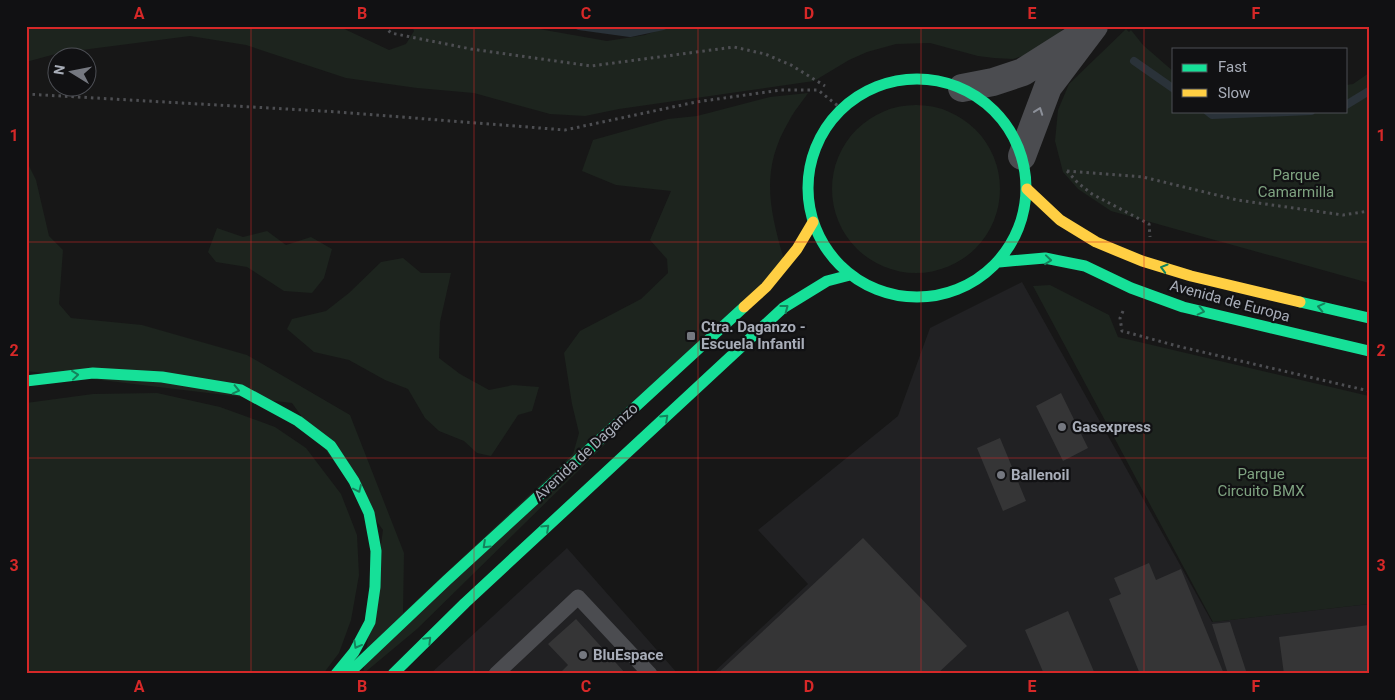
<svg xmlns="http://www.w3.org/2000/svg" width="1395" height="700" font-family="Roboto,sans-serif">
<rect width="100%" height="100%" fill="#171717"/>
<path fill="#212123" d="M1022,282l190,340 157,-18v70h-657l96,-90 -50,-54 140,-114 32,-88z
M567,548l111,126h-248z"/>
<path fill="#1d241e" d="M26,26h312l51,24 17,-6 8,-13 -2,-5h110l85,15 38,-6 26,-9h388l4,3 -9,11 -22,13 -19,6 -19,-1 -16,-2 -48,-13 -34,1 -29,8 -18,8 -35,21 -195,28 -34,7 -35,-2 -76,-21 -57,-5 -71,-10 -100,-33 -56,-9 -131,17 -33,9z
M1126,29l3,3 2,-2 12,15 31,27v39h172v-26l7,-1 16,-11v210l-258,-72 -33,-22 -15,-17 -8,-31 3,-31 11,-26z
M808,93c-6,9 -14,18 -19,28 -31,52 -18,93 -3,146l-369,362 -54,45 20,-144 -91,-127 -266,-32v-211l10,20 13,56 14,14 -4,54 12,14 71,7 105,30 103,60 54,138 -1,60 170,-159 6,-21 -7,-29 -8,-51 16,-22 61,-32 27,-26 -1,-14 -17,-19 21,-49 -55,-6 -34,-14 11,-31 75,-21 29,-3 73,-19z
M832 189a84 84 0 1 1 168 0a84 84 0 1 1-168 0Z
M217,228l26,9 24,-6 19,14 25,-8 21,12 -8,29 -12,15 -28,-2 -37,-24 -31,-5 -8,-10z
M403,258l18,15h30l-11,49 -1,36 21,16 29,16 24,-5 26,2 -7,24 -14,4 -27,41 -14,-3 -13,-12 -25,-10 -14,-13 -17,-29 -23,-9 -36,-20 -35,-8 -27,-23 5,-10 34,-8 23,-18 32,-31z
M1050,285l59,30 9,22 251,59v208l-156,18 -180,-336z
M157,393l63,14 55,20 31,21 35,46 16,41 2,40 -8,45 -12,33 -16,21h-297v-271l67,-9z"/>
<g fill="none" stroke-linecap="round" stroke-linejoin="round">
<path stroke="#2a3239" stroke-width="8" d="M579,26l51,7 33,-7
M1134,61l40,28
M1346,105l23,-14
M1207,111l5,4 99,-4"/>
</g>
<path fill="#353536" d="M1061,393l27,55 -25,13 -27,-55z
M1000,438l26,63 -23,10 -26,-63z
M863,538l104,108 -30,28h-220z
M1149,563l7,17 25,-11 43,105h-84l-31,-75 12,-5 -7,-16z
M1068,611l27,63h-51l-19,-44z
M576,619l50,55h-67l9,-9 -20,-21z
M1230,622l17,52h-19l-16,-50z
M1369,625v49h-85l-5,-37z"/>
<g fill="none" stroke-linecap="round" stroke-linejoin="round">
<path stroke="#4d4e52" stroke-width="3" stroke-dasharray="2.5 4" stroke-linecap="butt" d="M384,26l7,7 80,16 120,17 143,-19 31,7 26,11 34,21
M26,94l312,18 227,18 131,-28 85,-12h37l25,20
M1067,171l11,12 14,11 57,30 1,13
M1067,171l76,6 94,23 106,15 26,-4
M1123,311l-3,7 2,13 59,16 188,44"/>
<path stroke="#4b4c50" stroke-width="15" d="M496,674l82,-77 72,77"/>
<path stroke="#4b4c50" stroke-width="28" d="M962,88l31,-6 30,-10 55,-35
M1022,156l26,-69 46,-61"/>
<path stroke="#16e098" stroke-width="11" d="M808 188a109 109 0 1 1 218 0a109 109 0 1 1-218 0Z
M999,262l46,-4 40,8 46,22 52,19 186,44
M1300,302l69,16
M26,381l67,-8 69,4 79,13 57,31 33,25 23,35 15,32 7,38 -1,36 -5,35 -16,30 -18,22
M348,674l98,-93 298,-274
M393,674l72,-71 318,-295 44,-27 23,-6"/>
<path stroke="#ffcf43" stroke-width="11" d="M1027,189l33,31 36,22 46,19 49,15 109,26
M744,307l22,-20 31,-38 16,-27"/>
</g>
<defs><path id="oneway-chevron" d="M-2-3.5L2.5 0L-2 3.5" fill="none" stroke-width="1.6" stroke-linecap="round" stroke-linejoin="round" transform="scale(1.25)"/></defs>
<use stroke="#8c9099" href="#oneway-chevron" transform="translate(1039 111) rotate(-70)"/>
<g stroke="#14835c">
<use href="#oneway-chevron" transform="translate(1048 260) rotate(6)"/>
<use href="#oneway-chevron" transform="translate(1164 268) rotate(-164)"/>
<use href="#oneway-chevron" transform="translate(1321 307) rotate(-167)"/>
<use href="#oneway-chevron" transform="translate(785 308) rotate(-37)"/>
<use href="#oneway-chevron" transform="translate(1201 311) rotate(13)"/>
<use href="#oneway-chevron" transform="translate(75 375) rotate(-6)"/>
<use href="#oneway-chevron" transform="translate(236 390) rotate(13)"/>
<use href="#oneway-chevron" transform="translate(665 418) rotate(-43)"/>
<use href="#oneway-chevron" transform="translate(358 489) rotate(65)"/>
<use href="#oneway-chevron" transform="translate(546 528) rotate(-43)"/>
<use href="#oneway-chevron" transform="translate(486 545) rotate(137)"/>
<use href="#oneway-chevron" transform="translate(428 640) rotate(-45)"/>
<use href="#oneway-chevron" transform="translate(357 645) rotate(119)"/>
</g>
<path fill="none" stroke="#d62828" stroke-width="1" stroke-opacity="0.55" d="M251,26v648M474,26v648M698,26v648M921,26v648M1144,26v648M26,242h1343M26,458h1343"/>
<g fill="#757880" stroke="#111113" stroke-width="2">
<rect x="686" y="331" width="10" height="10" rx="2.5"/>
<circle cx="1062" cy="427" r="5"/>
<circle cx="1001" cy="475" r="5"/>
<circle cx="583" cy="655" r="5"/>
</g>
<g text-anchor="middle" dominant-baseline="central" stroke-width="4.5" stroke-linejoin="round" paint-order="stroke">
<g font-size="15" fill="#7fa381" stroke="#111113">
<text x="1296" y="175">Parque<tspan x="1296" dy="17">Camarmilla</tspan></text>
<text x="1261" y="474">Parque<tspan x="1261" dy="17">Circuito BMX</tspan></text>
</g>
<g font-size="15" fill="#a8adb8" stroke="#111113">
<text transform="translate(1230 301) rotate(15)">Avenida de Europa</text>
<text transform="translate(586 452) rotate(-43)">Avenida de Daganzo</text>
</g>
<g font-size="15" font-weight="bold" fill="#a8adb8" stroke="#111113" text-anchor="start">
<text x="701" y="327">Ctra. Daganzo -<tspan x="701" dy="17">Escuela Infantil</tspan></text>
<text x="1072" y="427">Gasexpress</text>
<text x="1011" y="475">Ballenoil</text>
<text x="593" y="655">BluEspace</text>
</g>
</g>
<rect width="1395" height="700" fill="none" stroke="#111113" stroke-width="55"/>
<rect x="1172" y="48" width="175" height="65" fill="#111113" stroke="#4d4f55"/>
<rect x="1182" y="64" width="25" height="8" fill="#16e098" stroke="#4d4f55"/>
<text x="1218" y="72" font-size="15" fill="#a8adb8">Fast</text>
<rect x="1182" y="89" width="25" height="8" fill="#ffcf43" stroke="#4d4f55"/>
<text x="1218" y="98" font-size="15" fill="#a8adb8">Slow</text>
<g transform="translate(72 72) rotate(280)"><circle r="24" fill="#111113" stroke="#4d4f55"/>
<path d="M0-4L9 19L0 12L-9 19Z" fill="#757880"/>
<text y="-8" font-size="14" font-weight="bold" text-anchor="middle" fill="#a8adb8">N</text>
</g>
<rect x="28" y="28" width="1340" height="644" fill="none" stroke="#d62828" stroke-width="2"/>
<g font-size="16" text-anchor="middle" font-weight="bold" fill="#d62828">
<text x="139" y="19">A</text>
<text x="362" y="19">B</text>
<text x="586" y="19">C</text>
<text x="809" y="19">D</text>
<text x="1032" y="19">E</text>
<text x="1256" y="19">F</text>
<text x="14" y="141">1</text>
<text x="1381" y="141">1</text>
<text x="14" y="356">2</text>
<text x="1381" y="356">2</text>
<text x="14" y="571">3</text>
<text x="1381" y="571">3</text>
<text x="139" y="692">A</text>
<text x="362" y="692">B</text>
<text x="586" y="692">C</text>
<text x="809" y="692">D</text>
<text x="1032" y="692">E</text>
<text x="1256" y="692">F</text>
</g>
</svg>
